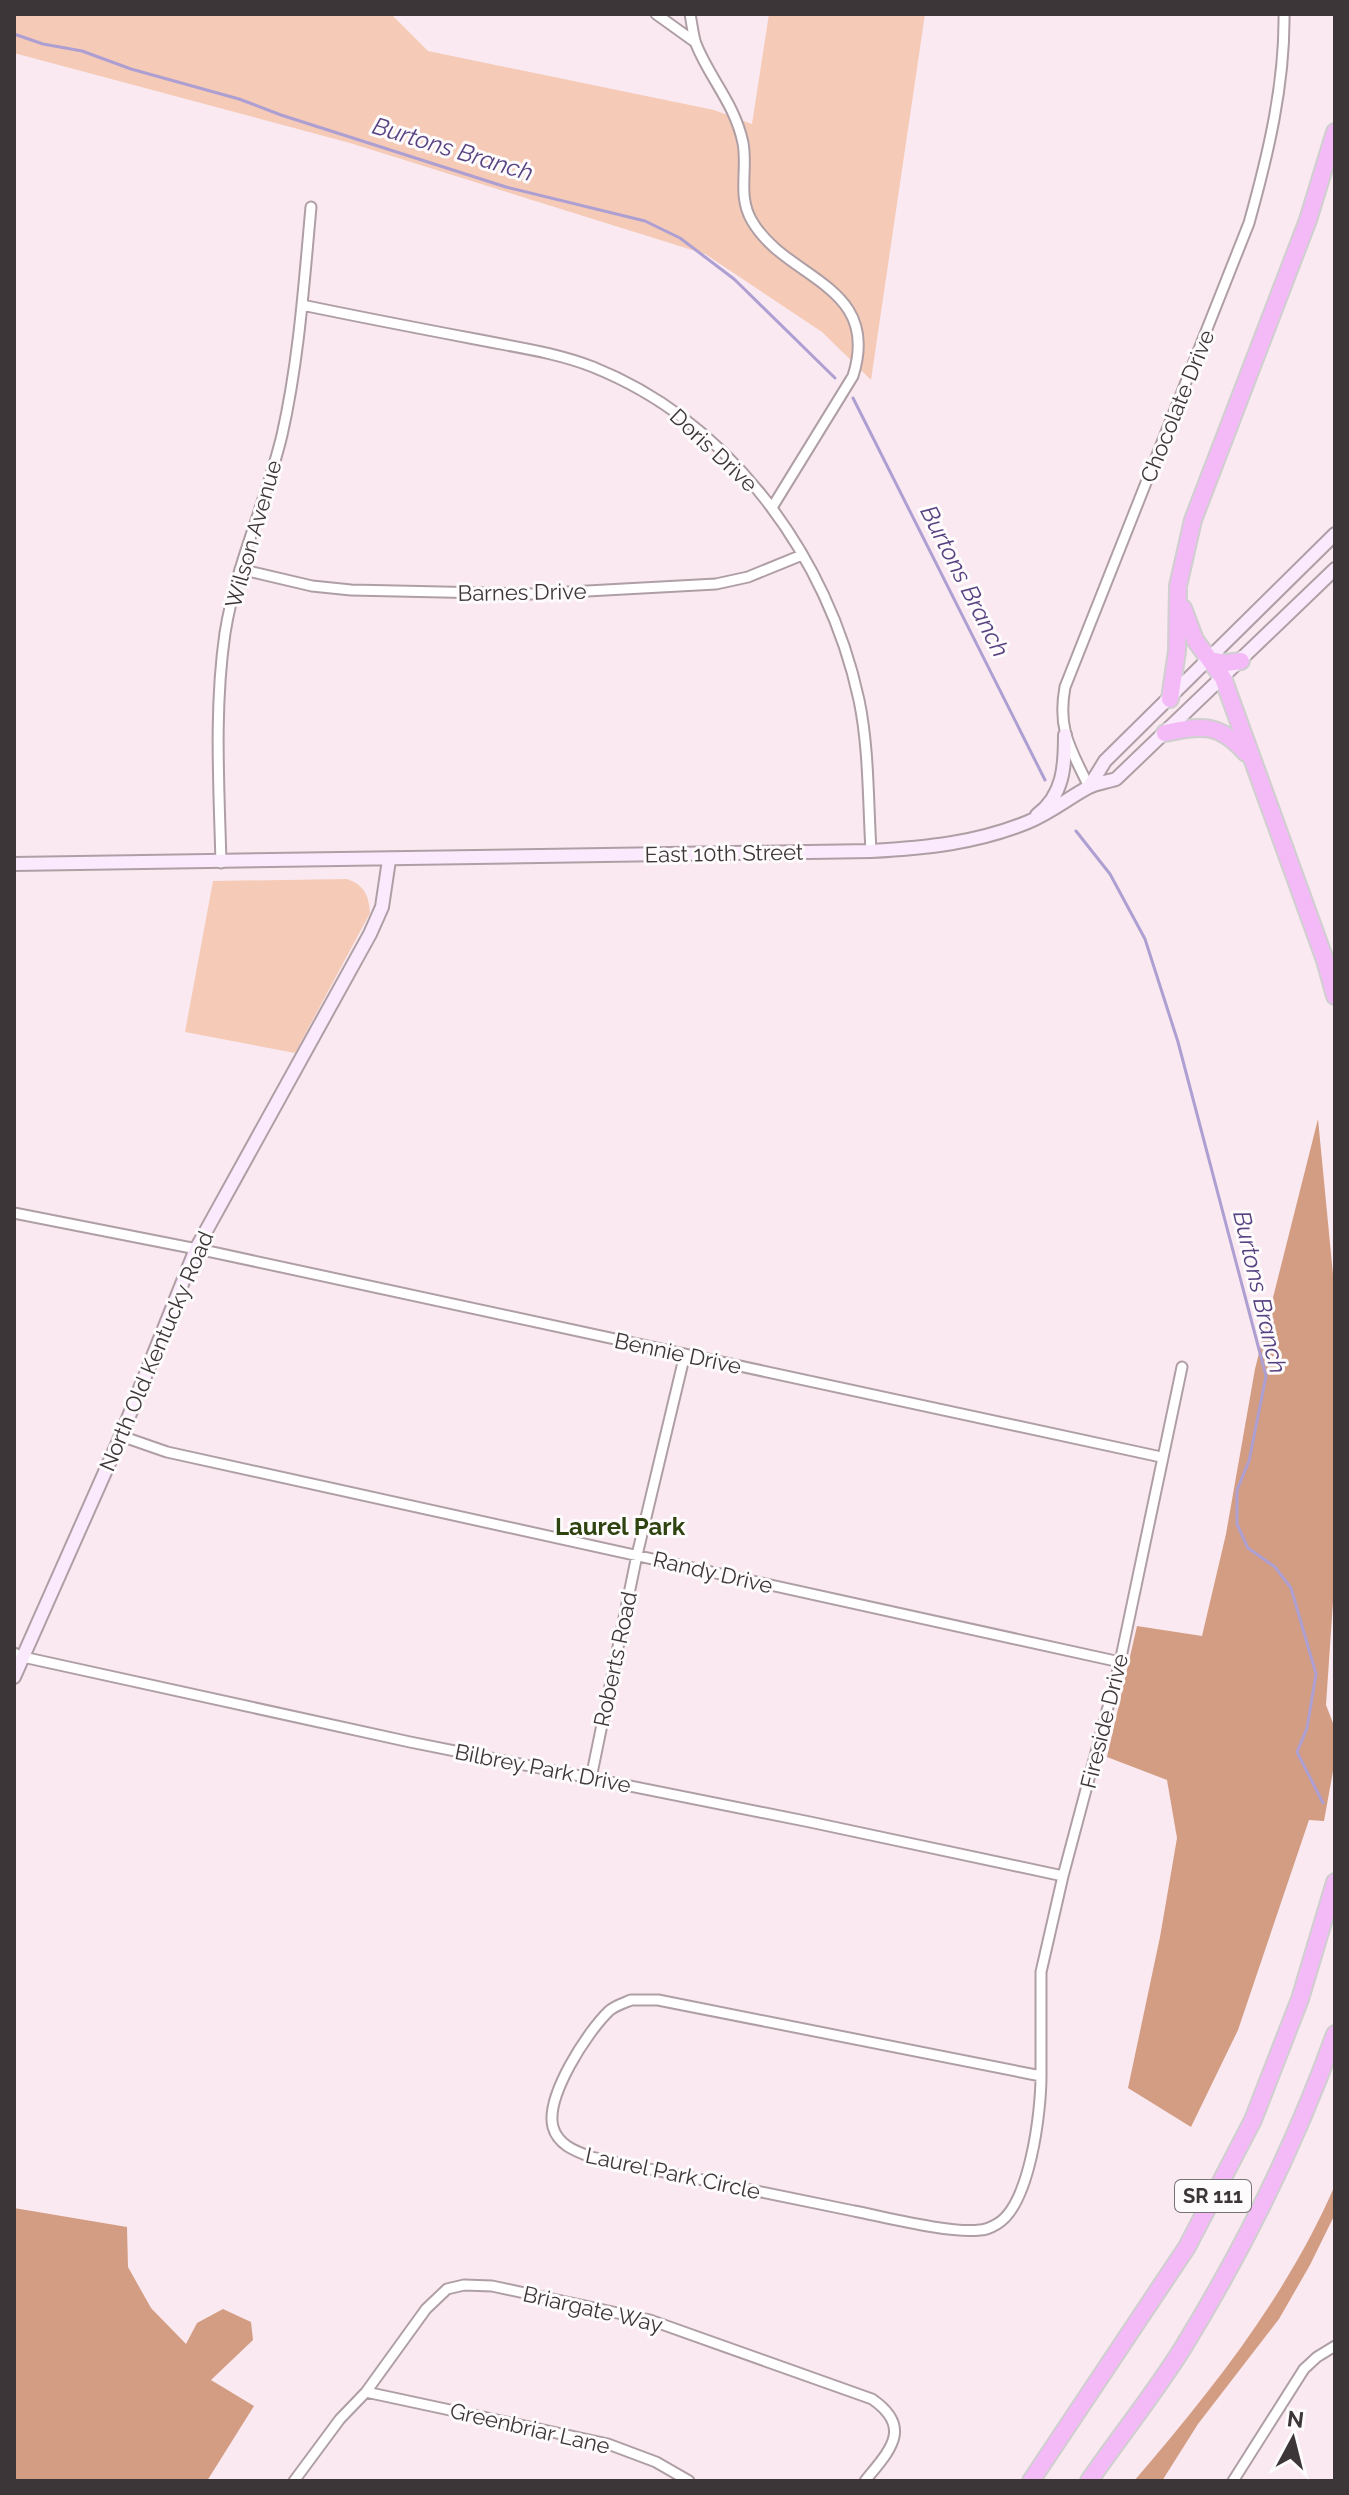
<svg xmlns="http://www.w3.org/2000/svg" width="1349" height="2495" font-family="Raleway,sans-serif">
<rect width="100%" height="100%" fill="#fae9f0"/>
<path fill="#f5cbb8" d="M14,14h377l37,37 286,59 38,14 17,-110h156l-54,366 -49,-48 -117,-78 -355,-111 -336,-90z
M347,879c17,6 22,16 23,34l-75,140 -110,-21 28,-151z"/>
<path fill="#d39d83" d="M1318,1119l17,176v277l-9,133 9,23v32l-11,61 -15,-1 -71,210 -47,97 -63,-39 32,-151 17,-99 -10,-58 -60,-23 30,-131 65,10 24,-102 29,-165z
M1335,2185v29l-25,51 -31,54 -81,105 -36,57h-28c78,-91 153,-185 201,-296z
M14,2208l113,19 1,40 23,41 35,36 11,-21 26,-14 28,13 2,18 -42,40 43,26 -47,75h-193z"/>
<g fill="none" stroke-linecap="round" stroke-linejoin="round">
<path stroke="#ad9fd2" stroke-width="3" d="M14,34l29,10 39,7 49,18 108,30 42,16 225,72 139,34 35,17 54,41 101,99
M853,398l192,382
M1076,831l34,43 35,65 33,103 88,334 -17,85 -12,29v34l11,24 27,19 16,21 25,86 -9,54 -10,24 26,51"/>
<g stroke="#af9fa5" stroke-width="13">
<path id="street" d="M656,14l39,28
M690,14c2,10 3,21 6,30 14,35 39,60 47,99 5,27 -6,53 9,78 34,59 130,63 101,155l-80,130
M302,305c58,12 115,23 173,34 39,8 80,13 118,28 137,55 235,189 266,333 10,48 9,101 12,151
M240,569l72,17 39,4 181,4 184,-10 32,-7 54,-22
M1089,787c-18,-38 -32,-57 -24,-100l184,-464c19,-68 36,-139 35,-209
M221,863c-2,-77 -7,-154 4,-230 11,-69 41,-131 57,-198 17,-75 22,-152 29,-228
M14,1213l198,39 949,205
M121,1436l46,16 953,210
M14,1653l9,4 387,85 400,80 253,54
M591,1778l46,-223 48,-201
M631,2000h27l383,76c0,36 -11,129 -44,148 -5,3 -11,6 -17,6 -29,4 -95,-13 -126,-19 -88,-18 -176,-36 -263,-54 -16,-6 -33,-12 -38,-30 -8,-30 34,-95 56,-116 5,-5 15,-8 22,-11z
M1041,2076v-104l22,-96 57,-214 62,-295
M366,2392l242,52 48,18 33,19
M294,2481l46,-62 26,-27 60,-83 21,-20 17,-4 28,1 158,34 222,79c42,29 17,52 -7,82
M1233,2481l71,-112 13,-12 18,-11"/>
</g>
<g stroke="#af9fa5" stroke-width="16">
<path id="secondary" d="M1089,787l16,-26 230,-227
M1037,815c27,-20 28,-50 28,-80
M14,864l857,-13c55,-3 106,-8 157,-29 22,-9 39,-23 59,-34 9,-5 20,-6 29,-9l219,-210
M14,1677l107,-241 75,-187 174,-315 12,-27 7,-47"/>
</g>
<g stroke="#d0cfcf" stroke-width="20">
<path id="highway" d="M1183,608l12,32 28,38 102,282 10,36
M1210,660l16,3 15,-2
M1170,699l7,-48 1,-65 15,-66 115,-300 27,-88
M1165,733c38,-8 54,-10 81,20
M1031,2481l156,-234 66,-127 47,-121 35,-117
M1089,2481c31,-45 66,-88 95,-135 60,-98 112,-203 151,-312"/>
</g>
<use href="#street" stroke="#fff" stroke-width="9"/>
<use href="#secondary" stroke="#fbeafd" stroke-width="12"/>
<use href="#highway" stroke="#f3baf7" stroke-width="16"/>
</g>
<g text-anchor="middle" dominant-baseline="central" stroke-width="6" stroke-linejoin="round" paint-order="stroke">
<rect fill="#fefbfc" stroke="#767173" stroke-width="2" x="1175" y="2180" width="76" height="32" rx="6"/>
<g font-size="20" font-weight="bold" fill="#3c3638">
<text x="1213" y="2196">SR 111</text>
</g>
<g font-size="22" fill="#3c3638" stroke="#fefbfc">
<text transform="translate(1177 406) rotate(-68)">Chocolate Drive</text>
<text transform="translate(714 450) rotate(43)">Doris Drive</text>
<text transform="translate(253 534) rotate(-74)">Wilson Avenue</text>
<text transform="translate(522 592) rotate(-1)">Barnes Drive</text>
<text transform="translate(724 853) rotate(-1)">East 10th Street</text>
<text transform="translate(156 1351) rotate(-67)">North Old Kentucky Road</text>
<text transform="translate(678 1353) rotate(12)">Bennie Drive</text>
<text transform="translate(713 1572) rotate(13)">Randy Drive</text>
<text transform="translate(615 1659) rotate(-78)">Roberts Road</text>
<text transform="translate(1104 1721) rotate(-76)">Fireside Drive</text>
<text transform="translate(543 1768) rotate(11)">Bilbrey Park Drive</text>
<text transform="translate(673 2173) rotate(12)">Laurel Park Circle</text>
<text transform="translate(593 2309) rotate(13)">Briargate Way</text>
<text transform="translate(530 2428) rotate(13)">Greenbriar Lane</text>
</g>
<g font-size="24" font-style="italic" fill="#574282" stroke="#fefbfc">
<text transform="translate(453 149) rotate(17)">Burtons Branch</text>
<text transform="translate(965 581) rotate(63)">Burtons Branch</text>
<text transform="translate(1260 1292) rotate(77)">Burtons Branch</text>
</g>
<g font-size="24" font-weight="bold" fill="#2e430f" stroke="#fefbfc">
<text x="620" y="1526">Laurel Park</text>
</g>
</g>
<rect width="1349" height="2495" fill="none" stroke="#3c3638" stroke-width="32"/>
<g transform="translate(1293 2439) rotate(7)" stroke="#fefbfc" stroke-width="6" paint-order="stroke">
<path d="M0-6L14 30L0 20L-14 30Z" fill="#3c3638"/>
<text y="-12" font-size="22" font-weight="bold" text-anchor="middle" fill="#3c3638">N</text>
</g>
</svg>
